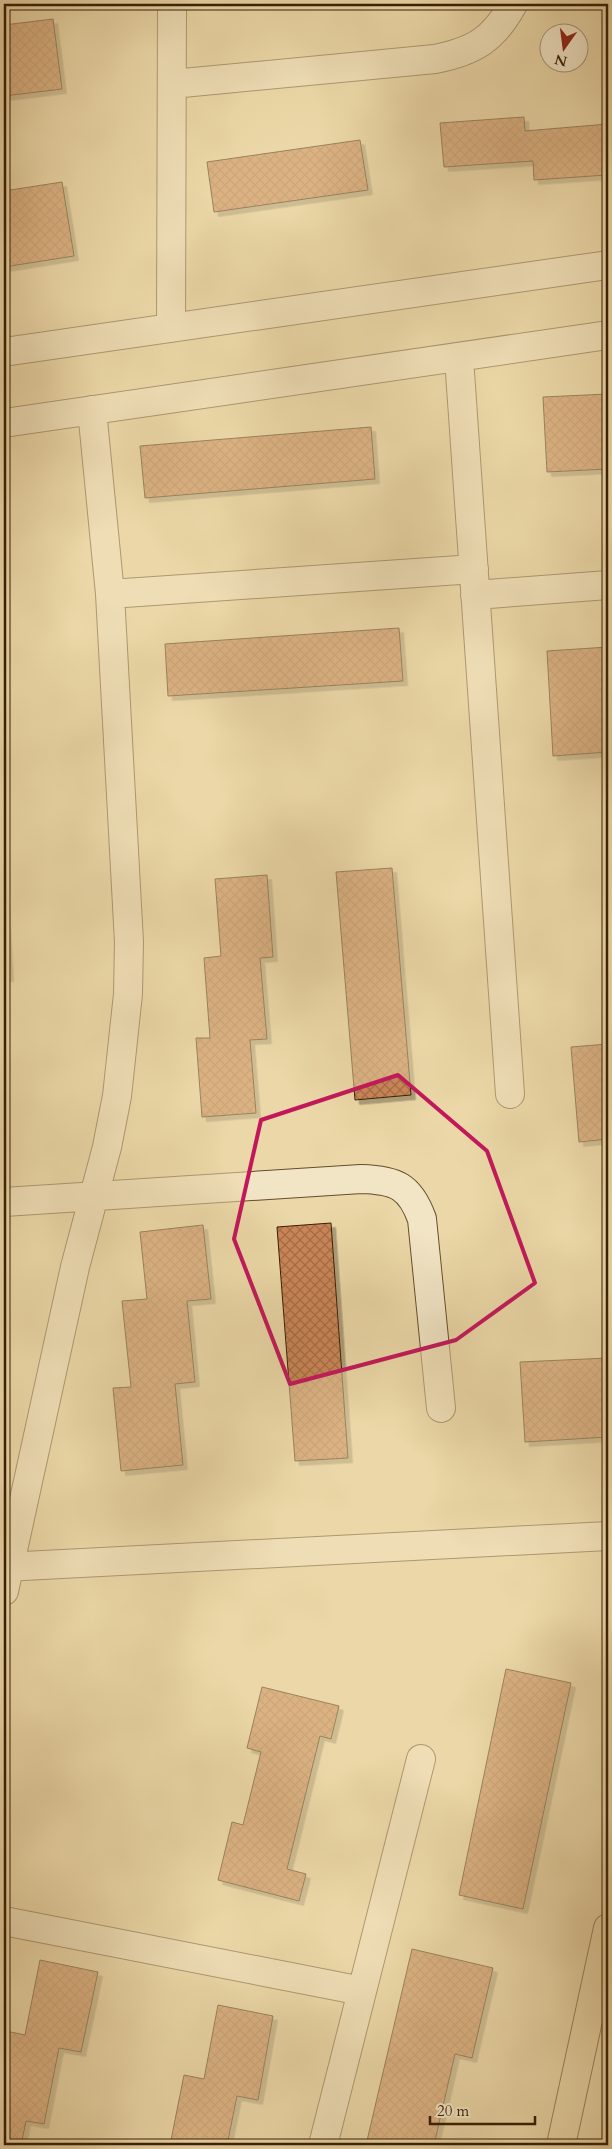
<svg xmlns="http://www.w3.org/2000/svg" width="612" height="2149" font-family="Cardo,serif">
<defs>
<pattern id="building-cross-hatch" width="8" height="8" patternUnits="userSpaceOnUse" patternTransform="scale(1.25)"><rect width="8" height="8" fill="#cb8658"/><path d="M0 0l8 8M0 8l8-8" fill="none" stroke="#a66d47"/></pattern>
<filter id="shadow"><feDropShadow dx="4.5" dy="4.5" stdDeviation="0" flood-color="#0004"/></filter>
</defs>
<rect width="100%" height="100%" fill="#ebd7a7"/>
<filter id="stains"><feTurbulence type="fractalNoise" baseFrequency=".004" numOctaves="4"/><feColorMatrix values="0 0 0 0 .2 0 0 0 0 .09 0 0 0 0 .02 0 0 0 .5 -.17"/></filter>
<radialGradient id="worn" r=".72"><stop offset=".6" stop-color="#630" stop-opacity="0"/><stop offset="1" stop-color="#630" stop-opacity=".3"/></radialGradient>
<path fill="url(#building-cross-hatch)" stroke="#371f03" filter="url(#shadow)" d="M53,19l9,70 -58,7v-71z
M524,117l1,14 83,-7v28h-3l2,23 -73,5 -1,-19 -89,6 -4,-44z
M360,140l8,50 -154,22 -7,-50z
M62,182l12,74 -70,11v-76z
M608,394v75l-61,3 -4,-75z
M371,427l4,52 -230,19 -5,-52z
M399,628l4,53 -235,15 -3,-52z
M608,647v105l-55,4 -6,-105z
M392,868l19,227 -56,5 -19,-228z
M267,875l6,82 -13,1 7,81 -17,1 6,73 -54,4 -6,-79h14l-6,-80 17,-2 -6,-77z
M4,891l5,86h-5z
M608,1044v95l-29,3 -8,-95z
M331,1223l17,235 -53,3 -18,-234z
M203,1225l8,74 -24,2 8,81 -20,2 8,81 -62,6 -8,-83 18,-1 -9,-86 25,-2 -7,-67z
M608,1358v79l-83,5 -5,-80z
M506,1669l65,14 -48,226 -64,-14z
M262,1687l77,19 -8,33 -11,-3 -33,133 19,5 -7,27 -81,-21 14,-58 11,3 18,-73 -14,-4z
M412,1949l81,19 -21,90 -17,-4 -21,91h-68z
M40,1960l58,12 -17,80 -22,-4 -15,76 -18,-3 -5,24h-17v-105l2,-9 19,4z
M218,2005l55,11 -15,84 -21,-4 -10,49h-57l14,-70 20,4z"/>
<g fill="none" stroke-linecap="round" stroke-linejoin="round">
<g stroke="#644d2c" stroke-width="30">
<path id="minor" d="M172,84l263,-25c40,-8 59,-20 78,-55
M171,328l1,-324
M4,352l604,-87
M459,358l51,736
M4,423l604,-88
M110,594l364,-25
M475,595l133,-10
M4,1202l357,-23c35,1 49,7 61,40l19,189
M4,1567l604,-31
M4,1591l71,-324 32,-120 10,-51 11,-102 1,-52 -19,-348 -18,-184
M4,1921l358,70
M323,2145l98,-386"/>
</g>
<g stroke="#371f03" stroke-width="30">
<path id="major" d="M561,2145l47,-217"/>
</g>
<use href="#minor" stroke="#f2e5c6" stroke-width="28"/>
<use href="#major" stroke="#ebd7a7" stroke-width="28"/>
</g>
<path d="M0 0H612V2149H0ZM398,1075l89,76 48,132 -79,57 -166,44 -56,-145 27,-119z" fill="#ebd7a7" fill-opacity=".55" fill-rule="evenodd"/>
<path fill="none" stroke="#c2185b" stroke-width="4" stroke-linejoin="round" d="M398,1075l89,76 48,132 -79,57 -166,44 -56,-145 27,-119z"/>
<rect width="612" height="2149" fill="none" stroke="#ebd7a7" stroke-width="20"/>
<rect x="5" y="5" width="602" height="2139" fill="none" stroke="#371f03" stroke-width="2.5"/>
<rect x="10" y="10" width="592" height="2129" fill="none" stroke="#371f03"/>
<g transform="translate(564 48) rotate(194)"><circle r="24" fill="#f2e5c6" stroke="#a79678"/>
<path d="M0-4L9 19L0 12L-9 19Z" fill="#8f2418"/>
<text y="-8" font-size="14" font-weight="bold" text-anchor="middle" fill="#371f03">N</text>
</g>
<path d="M430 2116v8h105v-8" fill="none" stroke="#371f03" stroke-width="2.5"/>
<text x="437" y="2116" font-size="15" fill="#371f03" stroke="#f2e5c6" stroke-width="4" paint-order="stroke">20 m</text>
<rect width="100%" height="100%" filter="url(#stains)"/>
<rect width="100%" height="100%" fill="url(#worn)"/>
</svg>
